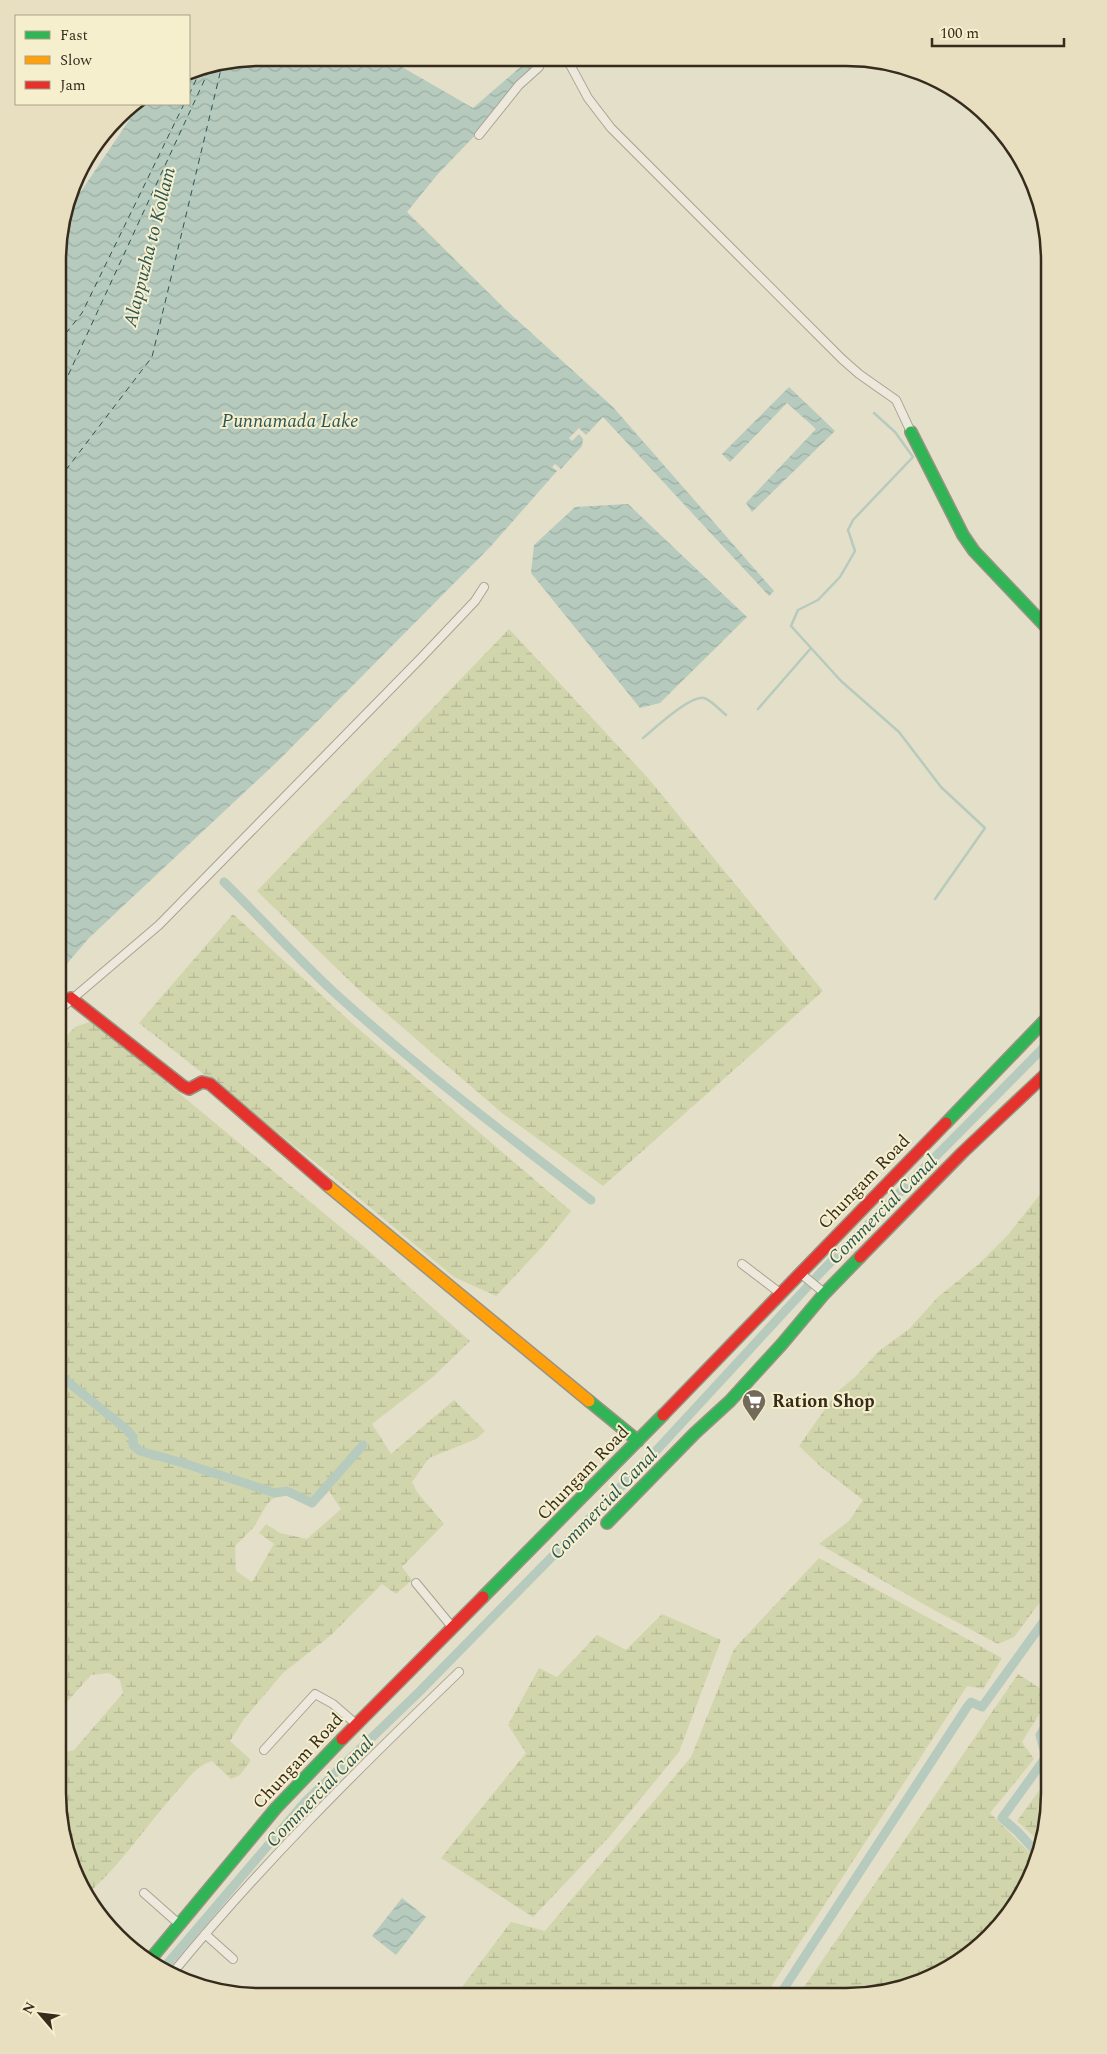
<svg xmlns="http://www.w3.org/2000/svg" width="1107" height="2054" font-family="Spectral,serif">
<defs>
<pattern id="wetland-marsh" width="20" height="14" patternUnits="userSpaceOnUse" patternTransform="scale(1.25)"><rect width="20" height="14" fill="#d1d5ab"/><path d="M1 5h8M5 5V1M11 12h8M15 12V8" fill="none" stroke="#b4b793"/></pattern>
<pattern id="water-waves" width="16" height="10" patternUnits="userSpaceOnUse" patternTransform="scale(1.25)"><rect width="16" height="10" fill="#b6cabe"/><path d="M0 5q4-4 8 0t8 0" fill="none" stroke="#9daea3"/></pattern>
</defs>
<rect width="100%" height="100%" fill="#e4dfc9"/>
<path fill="url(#wetland-marsh)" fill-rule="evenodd" d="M509,629l139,149 175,213 -220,195 -101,-73 -144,-124 -101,-98z
M233,914l121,111 217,186 -29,36 -46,49 -42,-19 -129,-107 -186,-147z
M92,1021l269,223 109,97 -36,35 -62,48 19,30 63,-54 31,31 -9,8 -47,19 -17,24 5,10 27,32 -42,43 10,13 -16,14 -14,-10 -51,51 -48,38 -39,46 -14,22 21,19 -11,15 -9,4 -19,-18c-16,5 -23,17 -34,29 -30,33 -59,78 -92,105l-18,-37 -10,-65v-39l16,-4 49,-57 -3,-13 -11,-7 -18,2 -33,37v-667l17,-18zM288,1486l27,19 14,-14 12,18 -34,30 -27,-6 -14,-9 -7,9 15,11 -22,38 -16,-11 -1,-25 19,-19 13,-23z
M1049,1183v407l-35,47 -16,7 -64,-34 -115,-66 30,-23 14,-21 -42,-33 -22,-21 38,-54 18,-15 24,-26 30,-22 29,-32 41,-33 29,-29z
M819,1558l183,100 -19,31 -16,-3 -202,310 -309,-1 55,-73 34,9 146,-174 43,-108z
M662,1614l59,26 -42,112 -69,84 -77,81 -92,-59 85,-105 -18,-28 31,-57 18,9 40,-42 29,15z
M1018,1674l31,20v4l-27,44 12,17 -44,54 47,47 -3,11 -27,46 -48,45 -48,24 -65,10h-48z
M1049,1777v29l-8,37 -24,-22z"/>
<path fill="url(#water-waves)" d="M261,58h122l1,3 11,2 78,45 52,-45 5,4 2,9 -95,99 -30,37 97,96 109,99 161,184 -5,5 -166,-179 -17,18 -7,-7 -10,10 3,3 7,-7 4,5 -1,7 -21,23 -6,-5 -3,3 5,4 -66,75 -212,214 -190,178 -31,36 1,-739 6,-20 75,-111h49v-32z
M789,387l46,44 -83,81 -6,-9 70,-74 -29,-26 -57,59 -8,-8z
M628,504l119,113 -87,86 -20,5 -109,-135 3,-28 41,-38z
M402,1898l24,19 -30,38 -24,-19z"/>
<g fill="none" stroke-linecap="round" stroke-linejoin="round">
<path stroke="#b6cabe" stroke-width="2.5" d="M874,413l21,19 18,25 -60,63 -5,10 7,21 -15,26 -22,23 -20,10 -7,16 50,55 58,51 42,55 44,41 -50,71
M758,709l53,-61
M643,738c11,-9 47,-43 61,-40 7,2 16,12 22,17"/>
<path stroke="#b6cabe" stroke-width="9" d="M224,882c38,37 74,77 113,113 81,73 168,139 254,205
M58,1374l68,55 7,8v8l7,6 43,12 92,30 12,-2 25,12 51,-58
M1038,1854l-20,-22 -16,-14 44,-61 -6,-22 9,-15
M162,1970l143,-168 113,-109 236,-240 167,-181 228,-230
M779,1996l188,-289 4,-5 11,5 67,-93"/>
<path stroke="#2a5657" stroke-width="1" stroke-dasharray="6 5" stroke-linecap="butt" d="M189,95l12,-26
M59,342l23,-29 102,-209
M59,395l151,-327
M59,479l93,-122 70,-292"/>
<g stroke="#a9a293" stroke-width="10">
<path id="street" d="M567,59l21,39 23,30 231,231 17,15 37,26 15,32
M479,135l40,-50 20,-18
M58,1011l101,-86 262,-267 54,-57 9,-14
M742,1264l38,29
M800,1273l22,18
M416,1583l37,45
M264,1750l51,-56 18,10 23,20
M144,1893l35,31
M205,1934l28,25
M171,1975c88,-108 187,-206 288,-303"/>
</g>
<g stroke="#989283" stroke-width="14">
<path id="fast" d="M911,432l52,103 11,16 75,79
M946,1123l103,-107
M589,1401l49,40
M607,1523l88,-90 35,-32 52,-57 42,-50 36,-37
M483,1597l180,-182
M149,1961l127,-153 66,-69"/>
</g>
<g stroke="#989283" stroke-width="14">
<path id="slow" d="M327,1185l262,216"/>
</g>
<g stroke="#989283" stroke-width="14">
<path id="jam" d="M71,998l112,88 6,3 13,-7 8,2 117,101
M860,1257l102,-104 87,-82
M663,1415l283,-292
M342,1739l141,-142"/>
</g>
<use href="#street" stroke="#ece8db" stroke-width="8"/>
<use href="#fast" stroke="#30b455" stroke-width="11"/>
<use href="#slow" stroke="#ff9f0a" stroke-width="11"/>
<use href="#jam" stroke="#e5322d" stroke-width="11"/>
</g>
<defs>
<g id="supermarket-pin" transform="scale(1.25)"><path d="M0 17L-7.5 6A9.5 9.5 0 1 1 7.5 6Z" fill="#746a59" stroke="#f6efce"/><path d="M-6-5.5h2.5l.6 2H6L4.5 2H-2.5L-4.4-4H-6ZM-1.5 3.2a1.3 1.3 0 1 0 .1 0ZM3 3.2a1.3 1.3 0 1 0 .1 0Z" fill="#fff"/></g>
</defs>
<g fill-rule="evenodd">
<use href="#supermarket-pin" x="754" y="1401"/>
</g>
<g text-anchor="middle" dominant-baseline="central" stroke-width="4" stroke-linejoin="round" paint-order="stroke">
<g font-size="18" fill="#372b1c" stroke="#f6efce">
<text transform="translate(864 1182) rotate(-46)">Chungam Road</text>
<text transform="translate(583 1473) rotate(-46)">Chungam Road</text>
<text transform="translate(298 1761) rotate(-47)">Chungam Road</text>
</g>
<g font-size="18" font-weight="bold" fill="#372b1c" stroke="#f6efce" text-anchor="start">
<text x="772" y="1401">Ration Shop</text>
</g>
<g font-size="19" font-style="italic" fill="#2a5657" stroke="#f6efce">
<text transform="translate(150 247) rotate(-76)">Alappuzha to Kollam</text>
<text x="290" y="421">Punnamada Lake</text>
<text transform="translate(883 1210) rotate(-45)">Commercial Canal</text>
<text transform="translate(604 1504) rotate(-46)">Commercial Canal</text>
<text transform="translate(320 1792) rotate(-46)">Commercial Canal</text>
</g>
</g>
<path d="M0 0H1107V2054H0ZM261 66H846A195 195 0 0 1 1041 261V1793A195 195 0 0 1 846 1988H261A195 195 0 0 1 66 1793V261A195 195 0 0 1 261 66Z" fill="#e7dfc0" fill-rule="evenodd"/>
<path fill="none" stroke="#372b1c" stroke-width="2.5" d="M261 66H846A195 195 0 0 1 1041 261V1793A195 195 0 0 1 846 1988H261A195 195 0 0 1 66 1793V261A195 195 0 0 1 261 66Z"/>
<rect x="15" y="15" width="175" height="90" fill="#f6efce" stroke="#aaa187"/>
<rect x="25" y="31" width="25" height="8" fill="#30b455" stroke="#aaa187"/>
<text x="60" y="40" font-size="15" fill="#372b1c">Fast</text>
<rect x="25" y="56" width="25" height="8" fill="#ff9f0a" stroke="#aaa187"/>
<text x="60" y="65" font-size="15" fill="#372b1c">Slow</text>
<rect x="25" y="81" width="25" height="8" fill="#e5322d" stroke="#aaa187"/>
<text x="60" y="90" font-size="15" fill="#372b1c">Jam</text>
<g transform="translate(40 2014) rotate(298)" stroke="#f6efce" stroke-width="4" paint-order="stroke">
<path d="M0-4L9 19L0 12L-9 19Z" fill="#372b1c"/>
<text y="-8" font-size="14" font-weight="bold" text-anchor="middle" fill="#372b1c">N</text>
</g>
<path d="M932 38v8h132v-8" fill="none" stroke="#372b1c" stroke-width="2.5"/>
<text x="940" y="38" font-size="15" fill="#372b1c" stroke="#f6efce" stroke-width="4" paint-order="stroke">100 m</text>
</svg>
